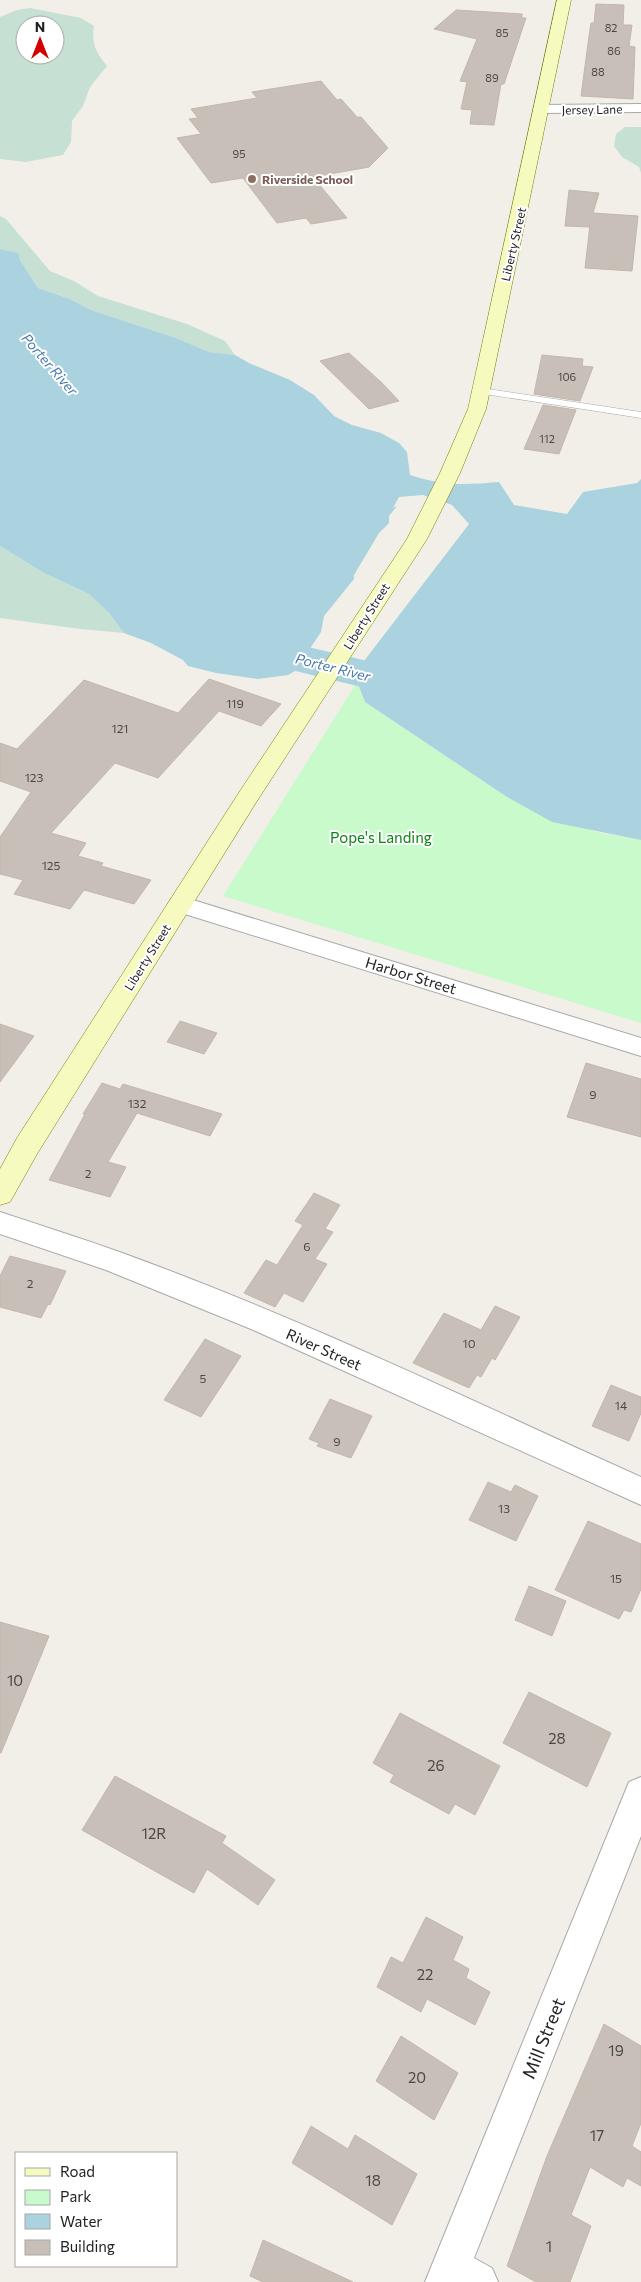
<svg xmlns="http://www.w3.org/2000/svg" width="641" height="2282" font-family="Commissioner,sans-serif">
<rect width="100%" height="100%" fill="#f2efe9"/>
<path fill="#c6e0d4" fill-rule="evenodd" d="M30,8l51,10 13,8c-3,17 2,27 13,40l-17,21 -7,19 -11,15 -1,21 -8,13 -37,7 -26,-3v-142l17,-7zM25,25h30v30h-30z
M625,127h16v46l-2,-6 -17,-10 -8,-11 2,-12z
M0,216l6,3 44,52 24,10 24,15 89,28 38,17 10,14 -26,-3 -33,-14 -85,-28 -21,-11 -32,-11 -18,-28 -3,-7 -17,-4z
M0,546l44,27 45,21 20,19 15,20 -44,-4 -80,-11z"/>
<path fill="#c8facc" d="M357,682l8,20 142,95 89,35 45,8v183l-418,-127z"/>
<path fill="#aad3df" d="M0,249l18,4 2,7 18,28 32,11 21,11 85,28 33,14 26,3 14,8 41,17 24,15 20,21 18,9 29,8 18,10 8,9 3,23c33,11 54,10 89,7l15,23 53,9 16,-22 54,-9 4,-4v361l-89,-18 -45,-25 -142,-95 -11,-28 115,-150 -17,-19 -29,-10 -24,2 -6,11 4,-2 -8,10v7l-10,10 -25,42v4l-30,37 -3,16 -26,39 -7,4 -30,4 -42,-6 -28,-7 -5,-6 -32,-17 -27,-10 -15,-20 -20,-19 -45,-21 -44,-27z"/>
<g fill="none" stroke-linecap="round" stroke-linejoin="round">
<path fill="#aad3df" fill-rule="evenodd" d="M228,628l220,52 7,10 -7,10 -16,4 -220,-53 -6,-10 6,-10z"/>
</g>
<path fill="#c7bfb8" stroke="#c4b6ab" d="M596,4l28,1 -1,20h9l-3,21 6,1 -2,52 -52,-3 8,-60 2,-13h3z
M456,10l66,4v4h4l-22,66h-3l-7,41 -24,-1 2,-14 -11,-1 6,-27 -7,-1 17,-42 -43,-10z
M321,81l16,19 4,-1 16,18h4l27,31 -19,19 -56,10 34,41 -36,6 -5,-6 -29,5 -34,-45 -32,5 -34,-45 24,-4 -12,-15 9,-1 -7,-9 66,-11 -5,-6z
M569,190l30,3 -6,20 45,3 -6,55 -47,-3 5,-43v2l-25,-1z
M349,353l33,30 17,18 -30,8 -49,-48z
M542,355l41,4 -1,7 11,1 -13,34 -46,-7z
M543,405l33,5 -17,44 -35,-5z
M209,679l72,25 -20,22 -42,-15 -61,67 -43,-15 -64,70 35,10 -8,13 25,7 -2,3 50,14 -17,24 -50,-14 -14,19 -56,-15 9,-14 -23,-6v-37l31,-45 -31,-11v-38l17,6 67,-69 94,33z
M180,1021l37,12 -13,21 -37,-12z
M0,1024l34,12 -34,46z
M586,1063l55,16v58l-74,-20z
M102,1083l18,6 3,-5 99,30 -12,22 -73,-23 -29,49 18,5 -16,30 -61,-17 36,-66h-2z
M314,1193l26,12 -15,24 8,3 -18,27 12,5 -24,38 -19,-9 -9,14 -31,-14 22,-33 11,5 26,-40 -8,-4z
M10,1256l56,15 -16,34 -2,-1 -7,14 -41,-11v-31z
M495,1306l25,11 -25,43 -3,-2 -11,19 -4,-2 -8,13 -56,-25 31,-50 37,17z
M205,1339l36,17 -40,61 -37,-17z
M611,1385l30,12v16l-12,28 -37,-15z
M330,1399l42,17 -21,42 -34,-12 2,-3 -10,-4z
M488,1482l23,10 4,-7 23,11 -22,45 -47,-21z
M588,1521l53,23v45l-10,23 -7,-2 -5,9 -64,-29z
M529,1586l37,15 -14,35 -37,-16z
M0,1622l49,14 -48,117h-1z
M529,1692l82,41 -24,54 -84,-44z
M400,1713l100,53 -25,49 -20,-11 -6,10 -59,-32 4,-7 -21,-12z
M115,1776l111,60 -4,7 53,37 -17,25 -51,-36 -13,24 -112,-63z
M426,1917l37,20 -10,23 16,9 -3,9 24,14 -15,33 -48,-26 -6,13 -44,-25 14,-30 12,6z
M604,2024l37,22v77l-9,23 9,6v34l-14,-8 -4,9 -33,-20 -19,48 20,11 -21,56h-34l-29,-16 40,-110z
M401,2036l57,37 -24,47 -58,-39z
M311,2126l37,23 7,-14 62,39 -25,51 -100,-62z
M263,2240l90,42h-90l-13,-6z"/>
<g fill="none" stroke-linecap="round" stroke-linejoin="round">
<g stroke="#a9a9a9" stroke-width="1">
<path id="lane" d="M481,388l160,24v6l-163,-25v-4z"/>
</g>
<g stroke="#a9a9a9" stroke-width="2">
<path id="street" d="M641,104v8l-99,1 -7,-4 7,-4z
M180,896l461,142v18l-469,-146 -4,-6 4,-6z
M0,1212c42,14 84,27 125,42 176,64 345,146 516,223v28l-390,-176 -145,-59 -106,-36z
M641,1777v59l-167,422 18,10 6,14h-73l204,-500z"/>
</g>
<g stroke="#707d05" stroke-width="1">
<path id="secondary" d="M557,0h14l-85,409 -26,64 -33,66 -170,262 -220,353 -27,48 -10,3v-36l17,-31 223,-347 167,-252 33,-66 28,-64z"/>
</g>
<use href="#lane" fill="#fff" fill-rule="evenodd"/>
<use href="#street" fill="#fff" fill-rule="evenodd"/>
<use href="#secondary" fill="#f7fabf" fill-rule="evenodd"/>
</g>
<circle fill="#8d6e63" stroke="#fff" stroke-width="2" cx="252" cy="179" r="5"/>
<g text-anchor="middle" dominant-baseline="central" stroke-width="4" stroke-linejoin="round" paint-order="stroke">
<g font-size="11" fill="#4b4948">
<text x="611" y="27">82</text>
<text x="502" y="32">85</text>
<text x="614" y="50">86</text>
<text x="598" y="71">88</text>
<text x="492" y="77">89</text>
<text x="239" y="153">95</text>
<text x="567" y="376">106</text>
<text x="547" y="438">112</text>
</g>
<g font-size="12" fill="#222" stroke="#fff">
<text transform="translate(592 109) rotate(-1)">Jersey Lane</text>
<text transform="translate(513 244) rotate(-77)">Liberty Street</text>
<text transform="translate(366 616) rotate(-58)">Liberty Street</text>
<text transform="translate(147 957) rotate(-58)">Liberty Street</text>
</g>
<g font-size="12" font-weight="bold" fill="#785e54" stroke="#fff" text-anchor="start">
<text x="262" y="179">Riverside School</text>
</g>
<g font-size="12" fill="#4b4948">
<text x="235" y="703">119</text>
<text x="120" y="728">121</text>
<text x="34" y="777">123</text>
<text x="51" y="865">125</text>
<text x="593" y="1094">9</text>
<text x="137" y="1103">132</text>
<text x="88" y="1173">2</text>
<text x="307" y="1246">6</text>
<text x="30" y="1283">2</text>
<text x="469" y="1343">10</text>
<text x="203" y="1378">5</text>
<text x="621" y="1405">14</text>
<text x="337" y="1441">9</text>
<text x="504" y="1508">13</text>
<text x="616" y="1578">15</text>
</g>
<g font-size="14" font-style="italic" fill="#4a7aab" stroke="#fff">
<text transform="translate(50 364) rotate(49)">Porter River</text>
<text transform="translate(333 667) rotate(14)">Porter River</text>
</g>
<g font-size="15" fill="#0c8416" stroke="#fff">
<text x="381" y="837">Pope's Landing</text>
</g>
<g font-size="15" fill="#222" stroke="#fff">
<text transform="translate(411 975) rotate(17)">Harbor Street</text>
<text transform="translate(324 1349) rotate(24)">River Street</text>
</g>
<g font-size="15" fill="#4b4948">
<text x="15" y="1680">10</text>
<text x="557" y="1738">28</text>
<text x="436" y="1765">26</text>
<text x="154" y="1833">12R</text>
<text x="425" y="1974">22</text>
<text x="616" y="2050">19</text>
<text x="417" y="2077">20</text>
<text x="597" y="2135">17</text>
<text x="373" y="2180">18</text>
<text x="549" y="2246">1</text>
</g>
<g font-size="18" fill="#222" stroke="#fff">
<text transform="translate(543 2038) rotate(-68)">Mill Street</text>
</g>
</g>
<rect x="15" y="2152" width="162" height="115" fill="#ffffff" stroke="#a7a7a7"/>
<rect x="25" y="2168" width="25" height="8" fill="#f7fabf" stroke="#a7a7a7"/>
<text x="60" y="2177" font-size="15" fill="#222222">Road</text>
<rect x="25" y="2190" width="25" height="15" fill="#c8facc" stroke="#a7a7a7"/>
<text x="60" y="2202" font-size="15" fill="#222222">Park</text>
<rect x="25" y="2214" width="25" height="15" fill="#aad3df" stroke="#a7a7a7"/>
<text x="60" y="2227" font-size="15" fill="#222222">Water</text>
<rect x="25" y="2240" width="25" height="15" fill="#c7bfb8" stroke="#a7a7a7"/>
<text x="60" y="2252" font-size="15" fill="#222222">Building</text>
<g transform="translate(40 40)"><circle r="24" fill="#ffffff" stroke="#a7a7a7"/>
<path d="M0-4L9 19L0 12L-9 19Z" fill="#d40000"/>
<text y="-8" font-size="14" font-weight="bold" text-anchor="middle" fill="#222222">N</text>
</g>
</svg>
